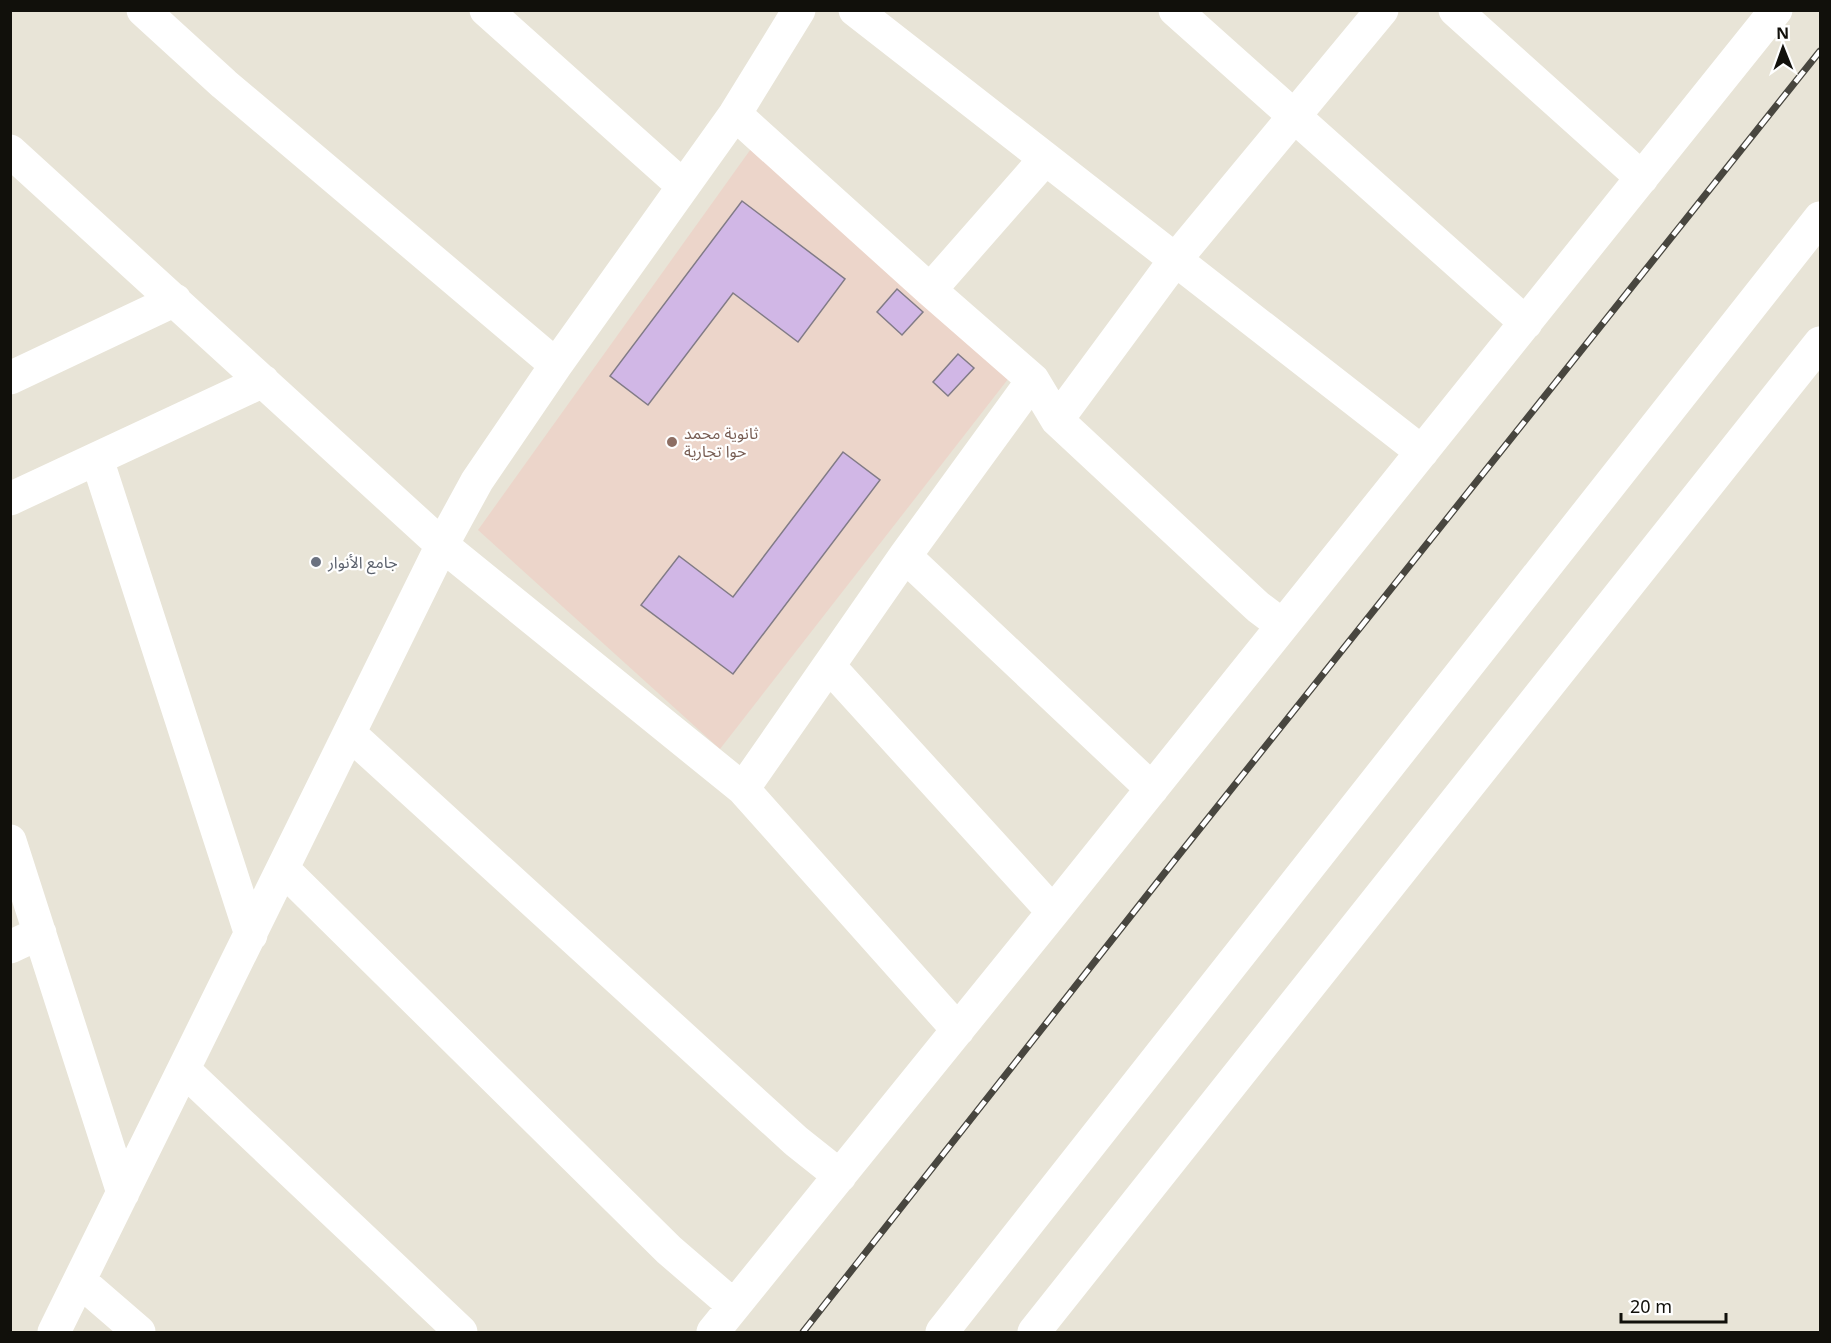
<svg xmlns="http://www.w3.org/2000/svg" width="1831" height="1343" font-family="'Noto Sans','Noto Sans Arabic',sans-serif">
<rect width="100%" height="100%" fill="#e8e4d7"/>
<path fill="#ecd5ca" d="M753,146l259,228 -292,375 -242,-219z"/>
<path fill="#d1b7e6" stroke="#817b86" stroke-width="1.5" d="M742,201l103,78 -47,63 -65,-49 -85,112 -38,-29z
M897,289l26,23 -21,23 -25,-23z
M958,354l16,14 -26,28 -15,-14z
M843,452l37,28 -147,194 -92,-69 38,-49 54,41z"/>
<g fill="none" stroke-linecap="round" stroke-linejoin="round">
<path stroke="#fff" stroke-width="33" d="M143,10l81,74 332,281
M486,10l197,176
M855,10l567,442
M1175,10l351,313
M1455,10l187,168
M735,114l195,176 103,90 24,40 201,187 24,18
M10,151l432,394 301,244 162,-233 128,-176
M930,290l115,-131
M10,378l165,-78
M1057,420l118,-160 207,-250
M97,459l154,476
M10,499l253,-118
M905,556l247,233
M829,666l224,246
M350,734l446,407 44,35
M743,789l215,241
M10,841l113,352
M283,869l386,381 65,56
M10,947l30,-14
M184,1070l277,262
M80,1281l59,51
M54,1332l388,-787 35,-64 79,-116 179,-251 64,-104
M713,1332l340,-420 723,-902"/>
<path stroke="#fff" stroke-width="33" d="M942,1332l878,-1114
M1034,1332l786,-989"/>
<g stroke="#48463f" stroke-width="7">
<path id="rail" d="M803,1332l371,-471 646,-810"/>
</g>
<use href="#rail" stroke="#fff" stroke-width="4.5" stroke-dasharray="14" stroke-linecap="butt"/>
</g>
<circle fill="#8d6e63" stroke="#fff" stroke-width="2" cx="672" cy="442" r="6"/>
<circle fill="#6b7280" stroke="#fff" stroke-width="2" cx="316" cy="562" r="6"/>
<g text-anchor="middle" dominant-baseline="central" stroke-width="4.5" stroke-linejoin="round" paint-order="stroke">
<g font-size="16" fill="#785e54" stroke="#fff" text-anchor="start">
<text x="684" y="433">ثانوية محمد<tspan x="684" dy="18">حوا تجارية</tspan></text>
</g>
<g font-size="16" fill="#5b616d" stroke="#fff" text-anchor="start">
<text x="328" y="562">جامع الأنوار</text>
</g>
</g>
<rect width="1831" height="1343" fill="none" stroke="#11100b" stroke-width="24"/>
<g transform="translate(1783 48) rotate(359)" stroke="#ffffff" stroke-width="4.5" paint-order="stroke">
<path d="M0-4.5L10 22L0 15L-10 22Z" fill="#11100b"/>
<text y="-9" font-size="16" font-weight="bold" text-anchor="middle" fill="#11100b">N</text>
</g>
<path d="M1621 1313v9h105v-9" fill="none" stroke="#11100b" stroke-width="3"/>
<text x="1630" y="1313" font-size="18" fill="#11100b" stroke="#ffffff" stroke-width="4.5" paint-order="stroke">20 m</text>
</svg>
